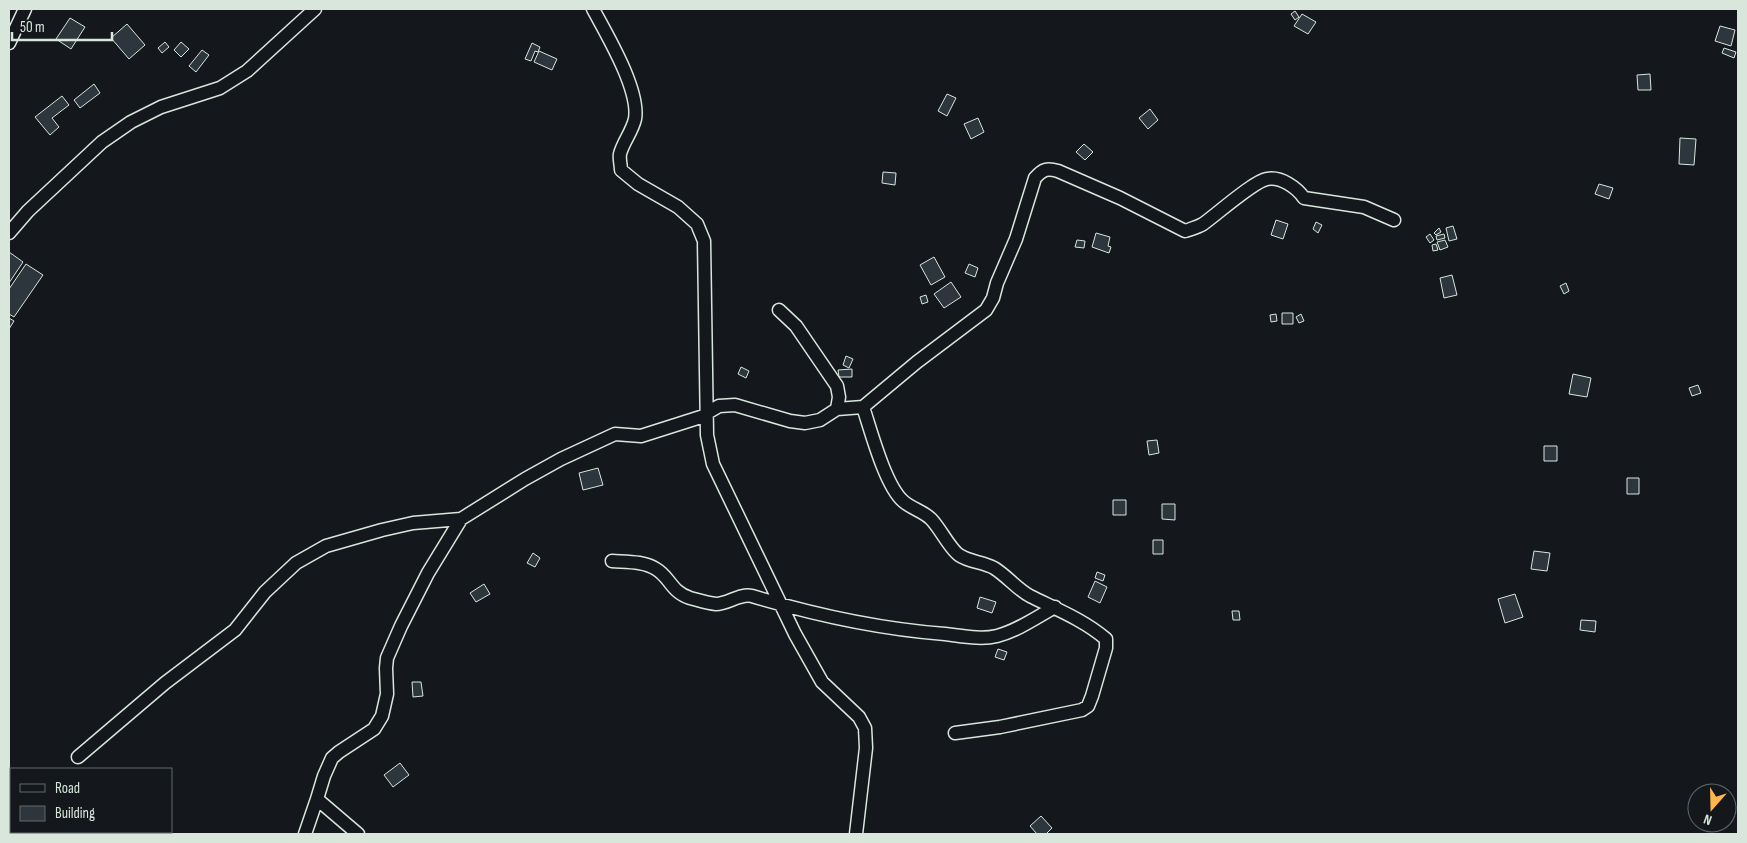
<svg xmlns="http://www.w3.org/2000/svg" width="1747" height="843" font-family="'Sofia Sans Condensed',sans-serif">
<rect width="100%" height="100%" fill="#14181c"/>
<path fill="#2c363c" stroke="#d8e6dc" d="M1295,11l4,6 -4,3 -4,-6z
M1302,14l14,8 -8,12 -14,-8z
M70,18l15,9 -14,22 -15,-10z
M127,24l18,21 -16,14 -18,-21z
M1720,26l15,4 -4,16 -16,-5z
M165,42l4,5 -7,6 -4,-5z
M181,42l8,7 -8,8 -7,-7z
M532,43l8,4 -2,5 -3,-1 -4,10 -6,-2z
M1724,48l12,4 -2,6 -12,-5z
M202,50l7,5 -13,17 -7,-6z
M539,51l18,8 -5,11 -18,-8z
M1650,74l1,16h-13l-1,-15z
M94,84l6,9 -20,15 -6,-8z
M947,94l9,4 -9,18 -9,-5z
M62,96l7,9 -17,13 7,9 -9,8 -15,-18z
M1150,109l8,11 -10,9 -9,-11z
M978,118l6,14 -13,7 -7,-15z
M1680,138l16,1 -2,26 -15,-1z
M1084,144l9,8 -8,8 -9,-8z
M883,172l13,1 -1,12 -13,-2z
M1599,184l14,4 -4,11 -14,-5z
M1276,220l12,4 -5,15 -12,-4z
M1316,222l6,3 -4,8 -5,-4z
M1453,226l4,13 -8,2 -3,-13z
M1439,228l2,4 -5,3 -2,-2z
M1096,233l14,4 -2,9 3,1 -2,6 -17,-6z
M1430,234l4,6 -4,3 -4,-6z
M1444,234l1,4 -8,2 -1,-4z
M1077,240l8,1 -1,7 -9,-1z
M1445,240l3,7 -8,3 -3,-8z
M1436,244l2,6 -5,1 -1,-6z
M9,252l14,10 -14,21z
M934,257l11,20 -14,8 -11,-20z
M26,264l17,11 -29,42 -5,-3v-25z
M969,264l9,4 -3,9 -10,-4z
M1452,275l5,20 -13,3 -4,-20z
M951,282l10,15 -17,11 -10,-14z
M1566,283l3,8 -5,3 -4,-8z
M926,295l2,7 -6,2 -2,-7z
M1282,313h11v11h-11z
M1276,314l1,7 -6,1 -1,-7z
M1301,314l3,7 -5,2 -3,-6z
M9,318l5,3 -5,8z
M846,356l7,3 -4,9 -6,-3z
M741,367l8,4 -3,7 -8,-4z
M852,369v8h-13l-1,-7z
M1573,374l18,4 -4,19 -18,-3z
M1698,385l3,8 -9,3 -3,-8z
M1157,440l2,13 -10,2 -2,-14z
M1544,446h13v15h-13z
M598,468l5,17 -20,5 -4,-17z
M1627,478h12v16h-12z
M1113,500h13v15h-13z
M1162,504h13v16l-13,-1z
M1153,540h10v14h-10z
M1534,551l16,2 -3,18 -16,-2z
M533,553l7,5 -5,9 -8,-4z
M1097,572l8,3 -2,6 -8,-3z
M1095,581l12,6 -7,16 -12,-6z
M484,584l6,10 -14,8 -6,-9z
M1515,594l8,23 -18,6 -7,-24z
M980,597l16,5 -4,11 -15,-5z
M1232,611h7l1,9h-7z
M1581,620l15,1 -1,11 -15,-2z
M998,649l9,3 -3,8 -9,-3z
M412,682h9l2,14 -10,1z
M400,763l9,12 -16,12 -9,-12z
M1041,816l11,12 -6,6h-9l-7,-8z"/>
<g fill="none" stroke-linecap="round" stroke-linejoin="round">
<g stroke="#d8e6dc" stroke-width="15">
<path id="minor" d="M593,9c14,26 47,81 42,110 -3,13 -12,23 -15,35 -1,5 1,11 1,16l17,14 40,23 19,17 7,17 3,194 6,29 82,170 27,48 37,35 6,11 1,20 -10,86
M9,43l16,-34
M9,233l19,-22 74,-69 29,-20 30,-15 59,-19 27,-17 68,-62
M779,310l17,16 41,60 2,11 -2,12
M863,407c8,24 22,78 40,94 9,8 20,10 28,18 9,9 19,30 28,36 10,7 24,7 35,13 13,8 23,21 36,28 26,13 54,24 76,43v9l-14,48 -4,10 -6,4 -82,17 -45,6
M707,413l12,-7 16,-1 55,16 15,2 15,-3 17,-11 26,-2 54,-45 69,-52 7,-12 4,-15 19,-44 19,-61c8,-9 12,-10 23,-7l62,27 65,33c6,-2 13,-4 18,-7 14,-10 51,-43 64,-45 14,-3 30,9 37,19l60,9 30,13
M612,561c14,1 32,0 44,8 14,8 15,23 34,29 8,2 17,5 26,6 12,0 24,-11 36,-8 63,19 128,33 193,38 17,2 36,6 52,2 20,-5 40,-19 58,-29
M78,757l87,-74 70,-53 30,-38 31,-29 30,-17 56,-16 31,-7 48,-4
M317,799l41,35
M305,834l12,-35 7,-23 8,-18 7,-6 35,-23 8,-13 5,-22 -1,-26 1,-10 14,-32 27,-53 33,-54 64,-40 36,-20 54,-25 26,2 66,-21"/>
</g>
<use href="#minor" stroke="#14181c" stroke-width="12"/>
</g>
<rect width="1747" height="843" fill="none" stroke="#d8e6dc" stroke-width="20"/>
<rect x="10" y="768" width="162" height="65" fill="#14181c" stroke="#626a69"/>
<rect x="20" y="784" width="25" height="8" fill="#14181c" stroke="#626a69"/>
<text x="55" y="793" font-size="15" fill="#d8e6dc">Road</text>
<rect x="20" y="806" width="25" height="15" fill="#2c363c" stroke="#626a69"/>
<text x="55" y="818" font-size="15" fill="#d8e6dc">Building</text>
<g transform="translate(1712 808) rotate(200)"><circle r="24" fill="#14181c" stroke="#626a69"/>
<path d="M0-4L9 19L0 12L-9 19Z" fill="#ffb74d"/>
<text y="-8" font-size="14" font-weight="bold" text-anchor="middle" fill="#d8e6dc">N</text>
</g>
<path d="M12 32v8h100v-8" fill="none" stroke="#d8e6dc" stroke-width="2.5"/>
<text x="20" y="32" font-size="15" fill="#d8e6dc" stroke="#14181c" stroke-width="4" paint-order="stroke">50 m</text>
</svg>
